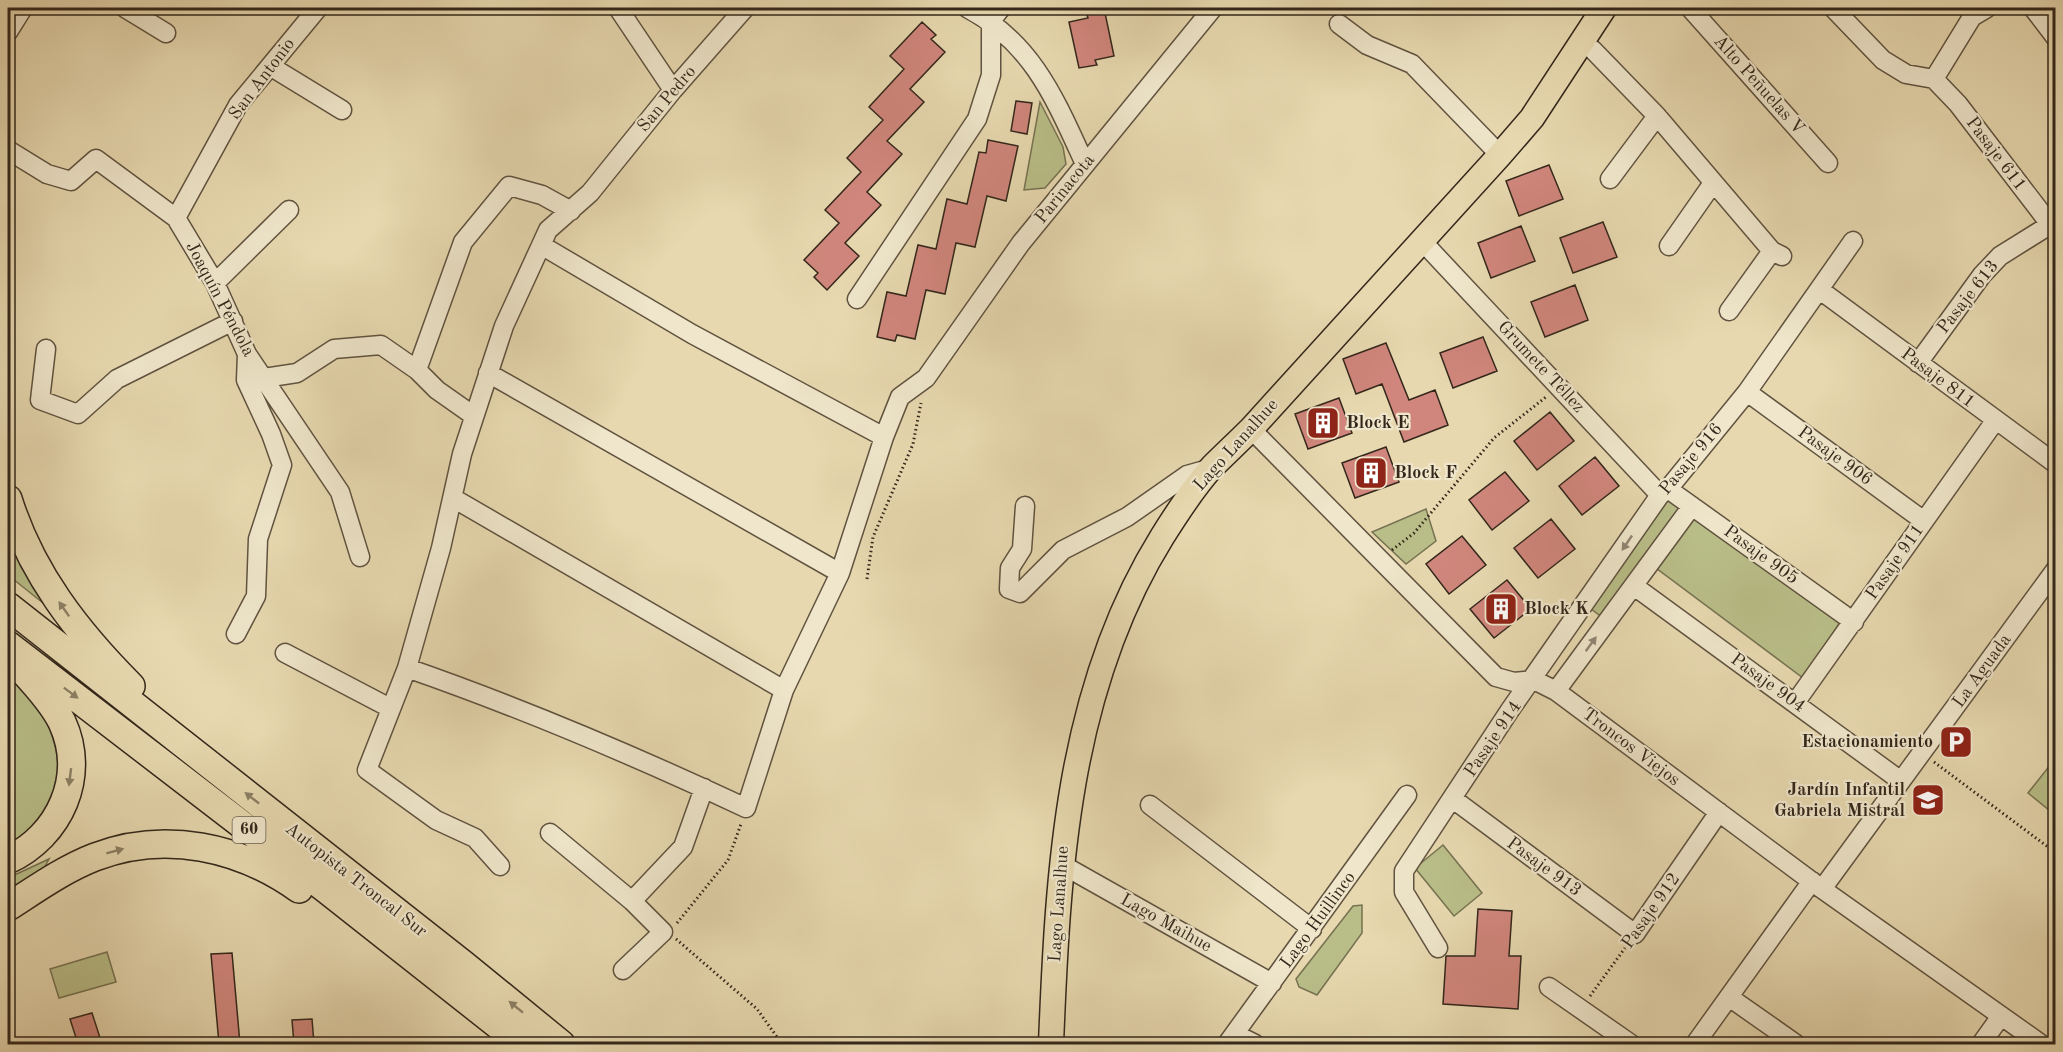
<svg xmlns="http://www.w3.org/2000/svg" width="2063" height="1052" font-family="'Old Standard TT',serif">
<rect width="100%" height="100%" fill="#e7d8af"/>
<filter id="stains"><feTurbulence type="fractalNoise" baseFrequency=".00333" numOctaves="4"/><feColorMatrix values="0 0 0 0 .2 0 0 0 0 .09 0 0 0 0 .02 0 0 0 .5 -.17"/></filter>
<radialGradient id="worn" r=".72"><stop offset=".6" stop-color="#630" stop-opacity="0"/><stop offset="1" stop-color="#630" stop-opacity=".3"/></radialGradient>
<path fill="#b9be88" stroke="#767252" stroke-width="1.5" d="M1040,102l23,45 3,17 -21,24 -21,2z
M1669,499l12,8 -78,111 -13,-10z
M1426,509l10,32 -30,23 -34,-32z
M1694,514l147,107 -38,57 -147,-110z
M8,527l50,88 -50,-40z
M8,669c36,33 61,86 46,134 -6,18 -31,36 -46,44z
M2055,759v56l-27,-22z
M1443,845l39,48 -28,23 -39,-48z
M49,859l-13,24 -28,17v-22z
M1362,905v28l-45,62 -18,-8 -3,-8 57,-73z
M107,952l9,30 -57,16 -9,-29z"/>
<path fill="#d0867c" stroke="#33271b" stroke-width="1.5" d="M1085,8h19l10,48 -19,4 2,5 -18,3 -10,-46 19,-4z
M922,22l14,13 -5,4 14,13 -35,37 14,13 -37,39 15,13 -35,38 14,13 -36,38 14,13 -32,34 -13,-13 4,-4 -14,-13 35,-37 -14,-13 36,-38 -14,-14 36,-38 -14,-13 35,-38 -14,-13z
M1016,101l16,2 -5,31 -16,-3z
M988,140l30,6 -12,55 -19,-5 -12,51 -19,-4 -11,51 -19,-4 -11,49 -18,-4 -2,6 -18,-4 10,-45 19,4 12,-51 18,4 11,-50 20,5 12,-52 7,1z
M1549,165l14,34 -44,17 -13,-35z
M1603,222l14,35 -44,16 -13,-35z
M1521,226l14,35 -44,17 -13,-35z
M1575,285l13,35 -43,17 -14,-35z
M1483,337l14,34 -44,17 -13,-35z
M1386,343l23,57 26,-10 13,35 -44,17 -22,-58 -26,10 -13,-35z
M1339,398l13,35 -44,16 -13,-35z
M1550,412l24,29 -37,29 -23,-29z
M1386,447l13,35 -44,16 -13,-35z
M1595,457l24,29 -37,29 -23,-29z
M1505,472l24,29 -37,29 -23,-30z
M1551,519l24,30 -37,29 -24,-30z
M1462,536l24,29 -37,29 -23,-30z
M1507,580l24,29 -37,29 -24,-29z
M1478,909l34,2 -3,45h12l-3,53 -75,-5 3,-48h29z
M232,953l8,91h-21l-8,-90z
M92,1013l10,31h-24l-8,-25z
M312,1019l2,25h-20l-2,-24z"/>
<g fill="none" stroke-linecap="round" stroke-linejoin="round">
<g stroke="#605340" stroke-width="21">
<path id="minor" d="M125,8l41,25
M618,8l55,82
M967,8c66,35 88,91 118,156
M1690,8l138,155
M1833,8l50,52 23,14 28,5
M2033,8l23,30
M1339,24l28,21 45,19 88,91
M8,32l15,-24
M1583,43l10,7 64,66 115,135 10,5
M270,66l72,44
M1934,79l24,25 98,128
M1934,79l38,-62 15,-9
M8,150l39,24 24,7 25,-22 80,59 39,65 32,71 93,138 20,65
M1610,179l47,-63
M176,218l62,-113 80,-97
M1421,240l239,255
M541,245l151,89 192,103
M1669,246l44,-63
M215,283l74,-73
M1820,290l236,174
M857,299l120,-180 14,-44v-54l10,-13
M1729,311l43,-60
M46,349l-6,51 38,14 39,-35 116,-58
M1918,363l64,-88 18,-19 56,-35
M417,370l46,-128 46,-56 33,9 29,16
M488,373l352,200
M264,378l33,-5 37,-24 47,-4 36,25 20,20 37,26
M1747,392l177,129
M1251,429l245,248 18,5 20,-2 22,11 266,198 219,155
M1668,489l186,133
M453,498l331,192
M1025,506l-3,43 -12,19 -1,21 11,4 43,-43 64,-33 60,-42 25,-7
M1634,586l267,195
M236,634l20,-38 2,-57 24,-74 -11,-31 -25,-54 1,-26
M285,653l105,55
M407,668c115,40 228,88 339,140l38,-118 56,-117 44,-136 16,-40 26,-19 95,-135 192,-235
M1556,691l136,-185
M1795,703l200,-282
M1453,799l182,135 84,-122
M1150,805l162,124
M550,833l82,68 31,31 -40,38
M1061,864l211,119
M500,866l-25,-28 -39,-18 -69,-50 40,-102 34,-120 21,-94 42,-128 44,-96 42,-37 83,-103 72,-82
M1822,889l234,-320
M632,901l51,-54 21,-59
M1438,948l-34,-56v-21l106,-161 150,-215 8,-6 79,-97 106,-151
M1549,987l82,57
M1729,997l67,47
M1235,1034l20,10
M1227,1044l180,-249
M1695,1044l117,-163
M1981,1044l20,-28"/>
</g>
<g stroke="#33271b" stroke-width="27">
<path id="major" d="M1051,1044c7,-174 16,-354 111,-507 15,-24 31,-49 50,-70 13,-13 26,-25 39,-38l249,-274 32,-37 72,-110"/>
</g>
<g stroke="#33271b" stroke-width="30">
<path id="highway" d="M8,499c23,74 69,133 123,187
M8,606l455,358 98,80
M8,645l319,245 195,154
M8,860c52,-24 79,-84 54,-138 -9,-18 -25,-36 -39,-51
M8,907c28,-18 56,-38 87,-50 70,-27 145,-10 204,32"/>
</g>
<path stroke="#33271b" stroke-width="3" stroke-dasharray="1.5 3" stroke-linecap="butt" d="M1392,550l22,-17 80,-95 52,-41
M867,579l6,-42 40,-93 8,-41
M1934,762l122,91
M677,923l51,-63 13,-36
M676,939l81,70 25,35
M1590,996l35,-48"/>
<use href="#minor" stroke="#efe6cb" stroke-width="18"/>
<use href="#major" stroke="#e7d8af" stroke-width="24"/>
<use href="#highway" stroke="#e7d8af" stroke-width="27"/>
</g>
<defs><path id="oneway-solid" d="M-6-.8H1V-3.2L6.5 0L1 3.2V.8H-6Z" transform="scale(1.5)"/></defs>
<g fill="#918673">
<use href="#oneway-solid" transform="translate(1627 543) rotate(124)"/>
<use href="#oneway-solid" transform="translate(1591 644) rotate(-54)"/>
</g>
<g fill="#8d8065">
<use href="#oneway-solid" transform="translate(64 609) rotate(-125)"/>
<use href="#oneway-solid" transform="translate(71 693) rotate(37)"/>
<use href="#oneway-solid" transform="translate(70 777) rotate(97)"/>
<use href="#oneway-solid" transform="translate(252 798) rotate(-142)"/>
<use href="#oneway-solid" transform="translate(115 851) rotate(-15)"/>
<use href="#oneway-solid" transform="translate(516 1007) rotate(-141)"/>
</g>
<defs>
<g id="building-square" transform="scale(1.725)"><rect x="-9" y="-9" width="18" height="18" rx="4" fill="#8f2418" stroke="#efe6cb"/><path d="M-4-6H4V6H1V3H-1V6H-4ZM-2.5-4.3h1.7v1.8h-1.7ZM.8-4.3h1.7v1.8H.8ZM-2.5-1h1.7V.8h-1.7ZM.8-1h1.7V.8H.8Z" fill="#fff"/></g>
<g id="parking-square" transform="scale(1.725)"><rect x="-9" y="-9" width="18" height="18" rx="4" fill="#8f2418" stroke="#efe6cb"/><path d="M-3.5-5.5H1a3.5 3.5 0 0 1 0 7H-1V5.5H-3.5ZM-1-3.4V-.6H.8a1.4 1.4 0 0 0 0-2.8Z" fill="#fff"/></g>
<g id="school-square" transform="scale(1.725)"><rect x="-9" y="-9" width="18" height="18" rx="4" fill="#8f2418" stroke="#efe6cb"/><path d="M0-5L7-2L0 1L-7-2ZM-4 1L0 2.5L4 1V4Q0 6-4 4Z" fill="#fff"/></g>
</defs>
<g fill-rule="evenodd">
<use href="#building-square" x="1323" y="423"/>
<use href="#building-square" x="1371" y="473"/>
<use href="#building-square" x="1501" y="609"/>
<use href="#parking-square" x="1956" y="742"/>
<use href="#school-square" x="1928" y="800"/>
</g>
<g text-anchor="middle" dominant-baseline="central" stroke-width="4.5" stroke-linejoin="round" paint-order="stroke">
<rect fill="#efe6cb" stroke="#6b6050" stroke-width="1.5" x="232.5" y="817" width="33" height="26" rx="4.5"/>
<g font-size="16" font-weight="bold" fill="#33271b">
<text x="249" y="830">60</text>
</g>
<g font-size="18" fill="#33271b" stroke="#efe6cb">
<text transform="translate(262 79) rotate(-53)">San Antonio</text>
<text transform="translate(1759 85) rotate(48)">Alto Peñuelas V</text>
<text transform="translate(667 99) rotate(-50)">San Pedro</text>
<text transform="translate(1996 154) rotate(53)">Pasaje 611</text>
<text transform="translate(1065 189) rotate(-51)">Parinacota</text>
<text transform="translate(1968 297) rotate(-52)">Pasaje 613</text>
<text transform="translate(220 299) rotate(62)">Joaquín Péndola</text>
<text transform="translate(1541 367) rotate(47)">Grumete Téllez</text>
<text transform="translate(1938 378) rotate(37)">Pasaje 811</text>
<text transform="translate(1236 445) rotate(-48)">Lago Lanalhue</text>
<text transform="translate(1835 456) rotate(36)">Pasaje 906</text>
<text transform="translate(1691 459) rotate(-50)">Pasaje 916</text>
<text transform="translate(1761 555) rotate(36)">Pasaje 905</text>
<text transform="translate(1895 562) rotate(-55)">Pasaje 911</text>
<text transform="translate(1982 671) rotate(-54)">La Aguada</text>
<text transform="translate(1768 683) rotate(36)">Pasaje 904</text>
<text transform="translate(1493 739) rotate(-56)">Pasaje 914</text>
<text transform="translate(1631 747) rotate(37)">Troncos Viejos</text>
<text transform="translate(1544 867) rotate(36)">Pasaje 913</text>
<text transform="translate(356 880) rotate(38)">Autopista Troncal Sur</text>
<text transform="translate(1059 904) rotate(-86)">Lago Lanalhue</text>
<text transform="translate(1651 911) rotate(-55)">Pasaje 912</text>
<text transform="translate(1318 920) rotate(-54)">Lago Huillinco</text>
<text transform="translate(1166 923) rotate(29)">Lago Maihue</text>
</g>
<g font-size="18" font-weight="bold" fill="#33271b" stroke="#efe6cb" text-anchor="start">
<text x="1346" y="423">Block E</text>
<text x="1394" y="473">Block F</text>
<text x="1524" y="609">Block K</text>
<text x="1933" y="742" text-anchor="end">Estacionamiento</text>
<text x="1905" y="790" text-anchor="end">Jardín Infantil<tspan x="1905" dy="21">Gabriela Mistral</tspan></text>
</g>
</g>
<rect width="2063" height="1052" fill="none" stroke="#e7d8af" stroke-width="30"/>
<rect x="9" y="9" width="2045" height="1034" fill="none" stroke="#33271b" stroke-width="3"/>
<rect x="15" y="15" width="2033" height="1022" fill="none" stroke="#33271b" stroke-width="1.5"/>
<rect width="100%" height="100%" filter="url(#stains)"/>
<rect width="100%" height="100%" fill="url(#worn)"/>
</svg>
